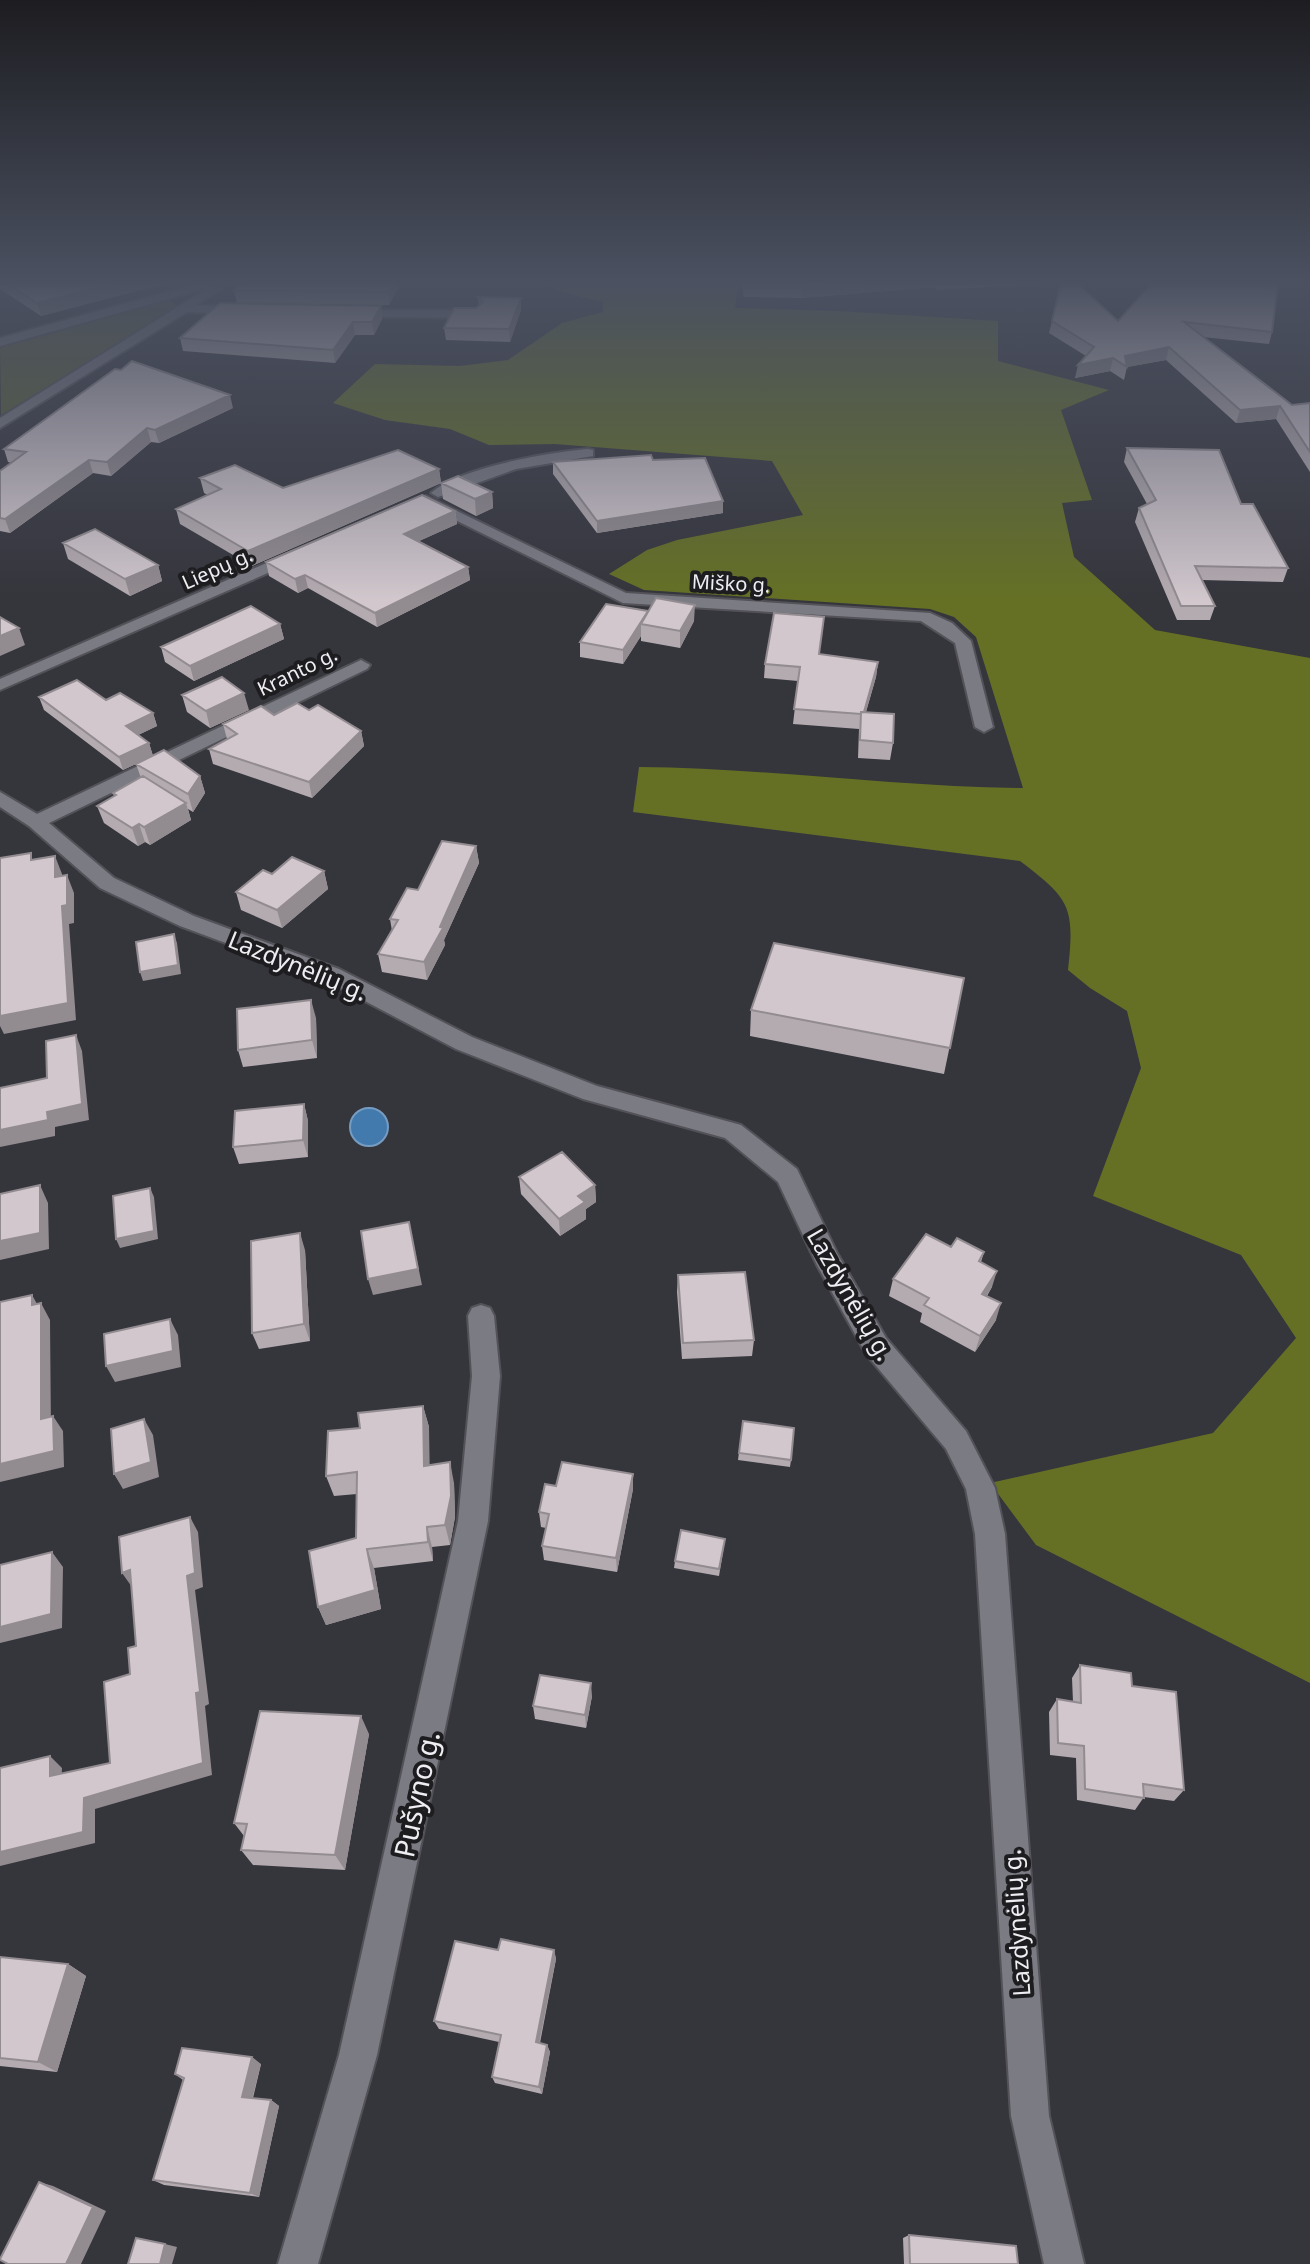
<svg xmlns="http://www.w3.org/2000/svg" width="1310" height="2264" font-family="'Noto Sans',sans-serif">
<rect width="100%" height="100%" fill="#35353c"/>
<path fill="#596035" d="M169,300l7,5 -5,6 -170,104 -1,-70z"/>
<path fill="#657025" d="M545,283h193l-3,25 103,3 160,10v40l111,29 -48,20 31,90 -30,3 12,54 81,73 155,28v1025l-274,-138 -46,-62 223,-50 83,-95 -55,-83 -148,-59 48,-128 -14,-57 -37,-23 -22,-18c7,-64 2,-71 -48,-109l-387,-49 6,-45c129,1 256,20 384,21l-47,-151 -22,-20 -24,-8 -286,-19 -35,-16 38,-24 30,-10 126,-25 -31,-54 -217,-17 -66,1 -39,-16 -65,-9 -52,-17 42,-39 85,2 48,-6 54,-37 41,-11v-10l-40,-10z"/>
<path fill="#437aae" stroke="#769cc2" stroke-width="2" d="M350 1127a19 19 0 1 1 38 0a19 19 0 1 1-38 0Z"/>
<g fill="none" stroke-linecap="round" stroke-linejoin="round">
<g stroke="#535259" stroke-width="4">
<path id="minor" d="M200,283h10l1,3 19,-3 -33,22 48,2 6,4 -6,4 -58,-3 -187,116v-10l208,-130 -208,58v-8z
M346,310h129l6,4 -6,4 -125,-1 -6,-4z
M588,449l5,1v6l-77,13 -78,28 -7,-4c27,-25 119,-41 157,-44z
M426,496l200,97 304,20 22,10 19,18 22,86 -9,5 -9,-5 -20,-84 -34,-22 -298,-18 -202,-100 -2,-3z
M294,551l8,5 -2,3 -300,131v-11z
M361,660l9,5 -3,4 -318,154 65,55 80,38 145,53 133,68 125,49 144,39 56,44 40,84 49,85 80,93 29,57 10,46 44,582 35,148h-40l-33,-148 -36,-582 -9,-45 -20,-40 -80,-95 -49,-89 -39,-83 -53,-44 -142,-39 -127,-50 -133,-70 -143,-53 -80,-38 -71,-62 -29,-19v-15l37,22z
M481,1305l9,3 4,8 6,60 -12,145 -111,534 -59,209h-40l61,-209 119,-534 14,-145 -4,-60 4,-8z"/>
</g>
<use href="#minor" fill="#7b7b84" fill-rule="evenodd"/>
</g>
<path fill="#b4abb0" d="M0,283h167l-126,33 -41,-27z
M242,283h159l-12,22 -152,-2 -3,-13z
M742,283h314l-118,7 -4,-3 -132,11 -58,-1z
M1152,283l120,49 -3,12 -66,-7 89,68 18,-2v69l-34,-53 -40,4 -70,-63 -39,7 -3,13 -14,-9 -35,7 11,-22 -37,-23 3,-12h66z
M478,297l43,13 -11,32 -64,-2 -2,-12 35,-23z
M381,306l1,13 -8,16h-19l-20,28 -152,-12 -3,-13z
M233,408l-74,35 -8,-1 -40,34 -18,-3 -83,60 -10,-2v-60l12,-8 -4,-1 -4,-13z
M1127,448l161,120 -5,14 -81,-2 13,26 -5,14h-33l-42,-98 4,-14 8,-4 -23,-42z
M653,460l70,53 -126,20 -44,-59v-12z
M439,469l2,14 -189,83 -72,-42 -4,-15 32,-14 -4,-2 -4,-15 83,10z
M441,483l51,9 1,16 -17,8 -33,-17z
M455,511l2,13 -38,17 49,26 2,13 -93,47 -69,-39 -10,5 -29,-17 -3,-14z
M63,543l95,22 4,16 -32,15 -62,-37z
M606,604l88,17 -14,27 -39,-7v-5l-18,28 -43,-7v-15z
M280,624l4,15 -90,42 -29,-19 -4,-15z
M819,655l59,7 -2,15 -10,35 27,31 -3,17 -32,-2 1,-29 -66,-5 5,-43 -34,-3 1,-14z
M182,695l67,15 -39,18 -23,-16z
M39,697l67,3 47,13 4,13 -19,9 11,8 4,13 -30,14 -79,-60z
M274,715l87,16 3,15 -52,52 -99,-34 -4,-15 18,-10 -4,-15z
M136,764l64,12 5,17 -12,19 -5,-3 3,11 -41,25 -5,-3 -7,4 -34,-23 -7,-17 17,-10 -1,-3 28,-15z
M476,846l3,17 -35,77 1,5 -18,35 -45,-8 -4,-18 14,-23 -2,-12 28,-29z
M324,871l4,18 -46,39 -41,-18 -5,-18z
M964,978l-20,96 -194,-38 1,-26z
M316,1018l1,40 -74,9 -5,-17z
M304,1104l4,17v36l-69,7 -6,-17z
M519,1177l76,8 1,17 -10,7v10l-26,17 -39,-42z
M951,1247l33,5 -3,10 11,25 -5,9 9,24 -21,32 -55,-30 2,-9 -33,-17 4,-17z
M305,1250l5,91 -51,8 -7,-16z
M678,1275l76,65 -2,16 -70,3 -5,-67z
M423,1406l6,21v38l25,18 1,34 -5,28 -18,2 1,14 -59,7 7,41 -55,16 -8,-18 38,-69 1,-44 -23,2 -8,-20 34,-48z
M743,1421l48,39 -1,7 -52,-7z
M633,1474v15l-16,83 -73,-12 -2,-14 4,-18 -5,-1 -2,-15 17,-26z
M724,1546l-5,30 -45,-8 1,-7z
M1080,1665l52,21 52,104 -10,11 -30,-4 -9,13 -58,-10 -1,-42 -26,-3 -1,-43 8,-13 16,3 -1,-24z
M592,1696l-6,32 -51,-9 -2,-13z
M369,1734l-24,136 -92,-5 -12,-15 3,-14 -10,-13z
M498,1950h56l2,9 -16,84 7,2 3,7 -8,42 -47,-11 -3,-6 7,-35 -60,-13 -5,-8z
M0,1957l68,7 18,12 -29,96 -57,-6z
M261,2064l-8,34 18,2 8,6 -20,91 -95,-12 -11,-5 30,-100 -8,-6z
M909,2235l109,29h-114l-1,-26z"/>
<path fill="#928b90" d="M114,283h53l-126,33 -4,-13z
M393,283h8l-12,22 -1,-13z
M863,283h72l-1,4 -132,11v-10z
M521,298v12l-11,32 -1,-13z
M381,306l1,13 -8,16 -2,-13z
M353,322l2,13 -20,28 -2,-13z
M1169,347l-3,13 -39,7 -2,-11z
M1113,358l-3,13 -35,7 3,-13z
M230,395l3,13 -74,35 -4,-13z
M1280,406l-4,13 -40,4 4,-13z
M147,428l4,14 -40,34 -4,-14z
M89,460l4,13 -83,60 -5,-14z
M439,469l2,14 -189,83 -4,-15z
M492,492l1,16 -17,8 -1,-17z
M723,501v12l-126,20v-12z
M455,511l2,13 -51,23 -2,-13z
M158,565l4,16 -32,15 -5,-17z
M468,567l2,13 -93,47 -2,-14z
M305,575l3,13 -10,5 -3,-14z
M695,605l-1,16 -14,27v-17z
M648,611l-7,13v12l-18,28v-14z
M280,624l4,15 -90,42 -4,-15z
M19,628l6,17 -25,11v-20z
M878,662l-2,15 -15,52 2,-15z
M244,693l5,17 -39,18 -4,-17z
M153,713l4,13 -27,13 -4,-13z
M361,731l3,15 -52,52 -3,-16z
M149,743l4,13 -30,14 -4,-13z
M200,776l5,17 -12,19 -5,-18z
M186,803l5,17 -41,25 -6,-18z
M139,824l6,18 -7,4 -6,-18z
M476,846l3,17 -35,77 1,5 -18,35 -3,-18z
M55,856l7,18v21l-7,-18z
M324,871l4,18 -46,39 -5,-18z
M67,875l7,18v30l-5,1 7,96 -72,14 -4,-8v-10l62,-110z
M174,934l3,9 4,31 -38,7 -3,-9z
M311,1000l5,18 1,40 -5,-18z
M76,1035l6,16 7,69 -34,7v9l-55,11v-17l47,-18z
M304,1104l4,17v36l-5,-17z
M40,1185l8,18 1,46 -49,11v-19z
M595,1185l1,17 -10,7v10l-26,17 -1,-17 19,-23z
M150,1188l4,9 4,42 -38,9 -4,-9z
M409,1222l13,63 -49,10 -5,-16z
M300,1233l5,17 5,91 -6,-17z
M997,1271l-5,16 -15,23 5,-16z
M32,1295l9,16v-8l9,17 1,114 -10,-15z
M1001,1303l-5,17 -21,32 5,-16z
M170,1319l8,16 3,32 -66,15 -9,-16z
M423,1406l6,21 1,59 -6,-20z
M53,1416l10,15 1,36 -64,15v-18z
M144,1419l9,16 6,42 -36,12 -9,-15z
M450,1462l4,21 1,34 -5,28 -5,-20z
M633,1474v15l-16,83 -1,-14z
M190,1517l8,15 5,55 -8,3 14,114 -4,2 7,69 -117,34v34l-95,23v-14l84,-54 112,-105 -9,-117z
M427,1527l5,20 1,14 -5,-19z
M367,1549l7,19 7,41 -55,16 -8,-18z
M52,1552l11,15 -1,61 -62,15v-16z
M130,1570l2,17 -10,-14z
M591,1683l1,13 -6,32 -1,-13z
M361,1716l8,18 -24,136 -10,-15z
M50,1756l12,12 -1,20 -11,-12z
M554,1950l2,9 -18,90 -2,-7z
M68,1964l18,12 -29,96 -19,-10z
M547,2045l3,7 -8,42 -3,-7z
M252,2057l9,7 -10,39 -9,-6z
M271,2100l8,6 -20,91 -9,-4z
M39,2182l14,4 53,25 -25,53h-15z
M165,2244l12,3 -5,17h-12z"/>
<path fill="#d1c7cd" stroke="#928b90" stroke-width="2" d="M6,283h108l-77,20z
M242,283h151l-5,9 -154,-2z
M744,283h119l-61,5 -57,-1z
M1061,283h16l41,38 34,-38h126l-6,49 -88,-10 108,83 18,-2v49l-30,-46 -40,4 -71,-63 -44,9 2,11 -14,-9 -35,7 16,-18 -42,-26z
M478,297l43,1 -12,31 -65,-1 10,-20h22l7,-6z
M220,303l161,3 -9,16h-19l-20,28 -153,-12z
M132,361l98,34 -75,35 -8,-2 -40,34 -18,-2 -84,59 -5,-1v-47l26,-19 -22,-3 111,-80 6,1z
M1127,448l92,2 22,54h12l35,64 -93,-2 20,40h-34l-42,-98 17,-8z
M398,450l41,19 -191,82 -72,-42 45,-20 -21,-11 35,-13 48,23z
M651,455l2,5 52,-2 18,43 -126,20 -44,-59z
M458,476l34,16 -17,7 -34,-16z
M422,495l33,16 -51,23 64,33 -93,46 -70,-38 -10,4 -29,-17z
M95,529l63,36 -33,14 -62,-36z
M656,598l39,7 -15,26 -39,-7z
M606,604l42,7 -25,39 -43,-8z
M251,606l29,18 -90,42 -29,-19z
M774,613l50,4 -5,37 59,8 -14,50h-3v2l-67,-5 6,-42 -35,-3z
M0,617l19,11 -19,8z
M222,677l22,16 -38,18 -24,-16z
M77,680l29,20 14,-7 33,20 -27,13 23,17 -30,14 -80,-60z
M297,703l12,7 9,-5 43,26 -52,51 -100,-33 28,-15 -14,-10 38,-18 13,9z
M861,712l33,2 -1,29 -33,-3z
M164,750l36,26 -12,18 -52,-30z
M143,776l43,27 -42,24 -5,-3 -7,4 -35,-22 19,-11 -3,-2z
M442,841l34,5 -36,81 3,1 -19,34 -46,-8 20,-34 -8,-1 17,-31 11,2z
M31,853v7l24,-4v21l12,-2v30l-5,1 6,97 -68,13v-158z
M292,857l32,14 -47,39 -41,-18 27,-22 9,4z
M174,934l4,31 -38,7 -4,-30z
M774,943l190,35 -14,70 -199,-38z
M311,1000l1,40 -74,10 -1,-41z
M76,1035l6,69 -35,8 1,8 -48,10v-42l47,-10 -1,-37z
M304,1104l-1,36 -70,7 2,-36z
M562,1152l33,33 -17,11 7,6 -26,17 -40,-42z
M40,1185v48l-40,8v-47z
M150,1188l4,43 -38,8 -3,-43z
M409,1222l9,47 -50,10 -7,-48z
M300,1233l4,91 -52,9 -1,-92z
M926,1234l25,13 6,-9 27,14 -5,9 18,10 -15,23 19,9 -21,33 -56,-31 5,-7 -36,-19z
M745,1272l9,68 -71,3 -5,-68z
M32,1295v10l9,-2v116l12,-3 1,35 -54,13v-162z
M170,1319l3,32 -67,15 -2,-32z
M423,1406l1,60 26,-4 1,34 -6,29 -18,2 1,15 -61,7 8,41 -57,17 -9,-56 47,-13 1,-66 -31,4 2,-45 32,-3 -2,-15z
M144,1419l7,43 -37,12 -3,-45z
M743,1421l51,7 -3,32 -52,-7z
M562,1462l71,12 -17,84 -74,-12 7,-32 -10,-2 6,-28 11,2z
M190,1517l5,56 -8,3 13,116 -4,1 7,70 -119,35 -1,34 -83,20v-84l50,-12v20l60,-13 -6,-81 26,-8 -2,-26 8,-2 -6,-76 -8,3 -3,-36z
M681,1530l44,9 -6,30 -44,-8z
M52,1552l-1,62 -51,13v-62z
M1080,1665l51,8 1,13 44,6 8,98 -41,-6 1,14 -59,-9 -1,-43 -26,-3 -1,-44 24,4z
M540,1675l51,8 -6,32 -52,-9z
M260,1711l101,5 -26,139 -94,-5 6,-26 -13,-1z
M501,1939l53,11 -18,92 11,3 -8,42 -47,-10 9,-42 -67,-14 21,-80 43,9z
M0,1957l68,7 -30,98 -38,-4z
M182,2048l70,9 -10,40 29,3 -21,93 -97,-13 31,-102 -9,-4z
M39,2182l54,25 -27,57h-58l-8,-4v-1z
M909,2235l107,11 2,18h-108z
M136,2238l29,6 -5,20h-32z"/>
<linearGradient id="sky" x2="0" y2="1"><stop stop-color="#1d1d21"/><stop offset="0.47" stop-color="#4b5161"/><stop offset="1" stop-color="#4b5161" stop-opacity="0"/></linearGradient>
<rect width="1310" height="600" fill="url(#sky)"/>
<g text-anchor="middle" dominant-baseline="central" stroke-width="8" stroke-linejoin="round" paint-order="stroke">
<g font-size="20" fill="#ededf2" stroke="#1d1d20">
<text transform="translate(217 568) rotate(-24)">Liepų g.</text>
<text transform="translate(731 583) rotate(3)">Miško g.</text>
<text transform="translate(297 671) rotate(-26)">Kranto g.</text>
</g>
<g font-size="24" fill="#ededf2" stroke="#1d1d20">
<text transform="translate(298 965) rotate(22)">Lazdynėlių g.</text>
<text transform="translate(851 1294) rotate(60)">Lazdynėlių g.</text>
<text transform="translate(1016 1923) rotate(-94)">Lazdynėlių g.</text>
</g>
<g font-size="28" fill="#ededf2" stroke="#1d1d20">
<text transform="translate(416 1794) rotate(-78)">Pušyno g.</text>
</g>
</g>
</svg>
